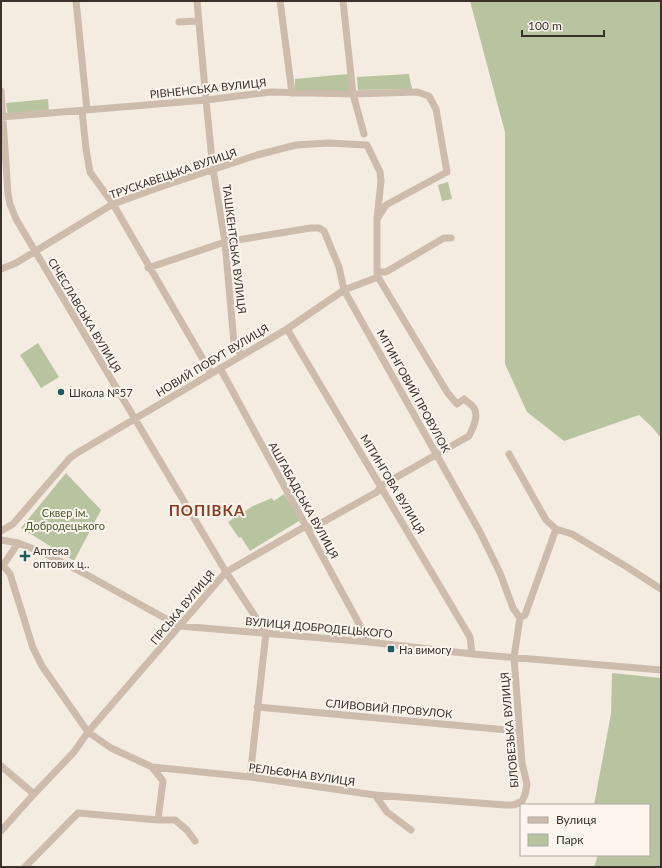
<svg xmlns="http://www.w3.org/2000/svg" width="662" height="868" font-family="Lato,sans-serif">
<rect width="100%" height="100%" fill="#f4ebe1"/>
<path fill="#b8c4a0" d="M470,1h191v437l-10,-12 -12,-11 -75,26 -37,-29 -22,-48v-232z
M348,74l2,18 -55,-2v-11z
M409,74l3,15 -54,1 -1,-13z
M48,99l1,13 -41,4 -2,-13z
M448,182l4,17 -10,2 -4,-16z
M38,343l21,34 -18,11 -21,-33z
M66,473l35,37 -27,51 -53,-33z
M284,494l15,24v3l-49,30 -9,-14 -2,1 -11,-16 25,-16 19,-8 2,3z
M612,673l49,5v189h-67l4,-12h51v-50h-55l17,-91z"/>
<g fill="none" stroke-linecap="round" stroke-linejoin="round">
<path stroke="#cdbbac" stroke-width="7" d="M76,1l11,109
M197,1l9,99 7,69 12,73 9,101 7,12
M280,1l12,92
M343,1l10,93 11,40
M179,22l19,-1
M1,91l7,103 2,10 6,15 210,353 40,61 -16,144
M82,111l4,38 4,23 23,32 98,169
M1,117l205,-17 65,-8 82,2 64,-2 12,4 7,13 11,63 -61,33 -9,14
M1,269l15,-6 97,-59 50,-18 94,-31 39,-10 32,-2 39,2 13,27 1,9 -4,38v53
M287,329l183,308 2,17
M220,368l149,274
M509,454l37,66 10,9 16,5 55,33 34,22
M1,531l12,-7 57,-66 7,-5 210,-124 57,-39 34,-13 -1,-5h9l58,-34h7
M1,540l17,3 26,10 45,23 90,50 190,16 103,12 189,16
M1,563l9,11 23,74 9,18 46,66 23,16 41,19 98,10 125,18 130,10h9l8,-4 3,-6 2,-11 -5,-21 -8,-106 6,-39 -7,-10 -13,-35 -20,-41 -136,-242 -5,-23 -15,-36 -5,-3h-8l-86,14 -77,26
M4,564l14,-21
M520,618l5,-3 31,-86
M257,707l262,24
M1,766l33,28
M152,767l11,14 -5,39
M375,795l12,17 24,18
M1,831l33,-37 40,-42 14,-20 138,-160 80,-46 8,1 63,-35 4,-6 88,-50c4,-8 10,-20 5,-28 -2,-3 -7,-6 -10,-9l-7,5 -10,-12 -69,-115
M25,867l53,-54 80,7h17l12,10 8,11"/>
</g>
<g fill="#1f5a5e" stroke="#fbf5ee" stroke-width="1.5">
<circle cx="61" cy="392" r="4"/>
<path d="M23 550h4v4h4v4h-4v4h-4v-4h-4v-4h4z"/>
<rect x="387" y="645" width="8" height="8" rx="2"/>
</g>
<g text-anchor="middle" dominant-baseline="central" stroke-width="4" stroke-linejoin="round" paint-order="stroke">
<g font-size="11" fill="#3b302b" stroke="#fbf5ee">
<text transform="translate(208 88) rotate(-6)">РІВНЕНСЬКА ВУЛИЦЯ</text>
<text transform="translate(173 173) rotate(-19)">ТРУСКАВЕЦЬКА ВУЛИЦЯ</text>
<text transform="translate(235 249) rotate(83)">ТАШКЕНТСЬКА ВУЛИЦЯ</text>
<text transform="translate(85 315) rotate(59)">СІЧЕСЛАВСЬКА ВУЛИЦЯ</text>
<text transform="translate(212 360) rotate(-31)">НОВИЙ ПОБУТ ВУЛИЦЯ</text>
<text transform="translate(414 391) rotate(61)">МІТИНГОВИЙ ПРОВУЛОК</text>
<text transform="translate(393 484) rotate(59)">МІТИНГОВА ВУЛИЦЯ</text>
<text transform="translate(304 500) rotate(61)">АШГАБАДСЬКА ВУЛИЦЯ</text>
<text transform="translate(182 607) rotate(-50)">ГІРСЬКА ВУЛИЦЯ</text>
<text transform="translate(319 627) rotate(5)">ВУЛИЦЯ ДОБРОДЕЦЬКОГО</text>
<text transform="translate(389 708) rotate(5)">СЛИВОВИЙ ПРОВУЛОК</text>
<text transform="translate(509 730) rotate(-95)">БІЛОВЕЗЬКА ВУЛИЦЯ</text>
<text transform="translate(302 774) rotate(8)">РЕЛЬЄФНА ВУЛИЦЯ</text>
</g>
<g font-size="11" fill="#3b302b" stroke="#fbf5ee" text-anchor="start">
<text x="69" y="392">Школа №57</text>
<text x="33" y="550">Аптека<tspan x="33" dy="13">оптових ц‥</tspan></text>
<text x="399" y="649">На вимогу</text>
</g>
<g font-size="11" fill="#4a5a2e" stroke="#fbf5ee">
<text x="65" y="512">Сквер ім.<tspan x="65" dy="13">Добродецького</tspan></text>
</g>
<g font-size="15" font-weight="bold" letter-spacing="1" fill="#8c3b22" stroke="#fbf5ee">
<text x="207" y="510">ПОПІВКА</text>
</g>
</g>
<rect width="662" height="868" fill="none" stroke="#3b302b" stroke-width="4"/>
<rect x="520" y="804" width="130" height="52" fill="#fbf5ee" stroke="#aea6a0"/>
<rect x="528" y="817" width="20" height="6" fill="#cdbbac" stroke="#aea6a0"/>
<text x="556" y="824" font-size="12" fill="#3b302b">Вулиця</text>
<rect x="528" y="834" width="20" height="12" fill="#b8c4a0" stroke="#aea6a0"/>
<text x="556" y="844" font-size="12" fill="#3b302b">Парк</text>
<path d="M522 30v6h82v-6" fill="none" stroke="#3b302b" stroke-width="2"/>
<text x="528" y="30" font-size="12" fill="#3b302b" stroke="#fbf5ee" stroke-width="3" paint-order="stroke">100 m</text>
</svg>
